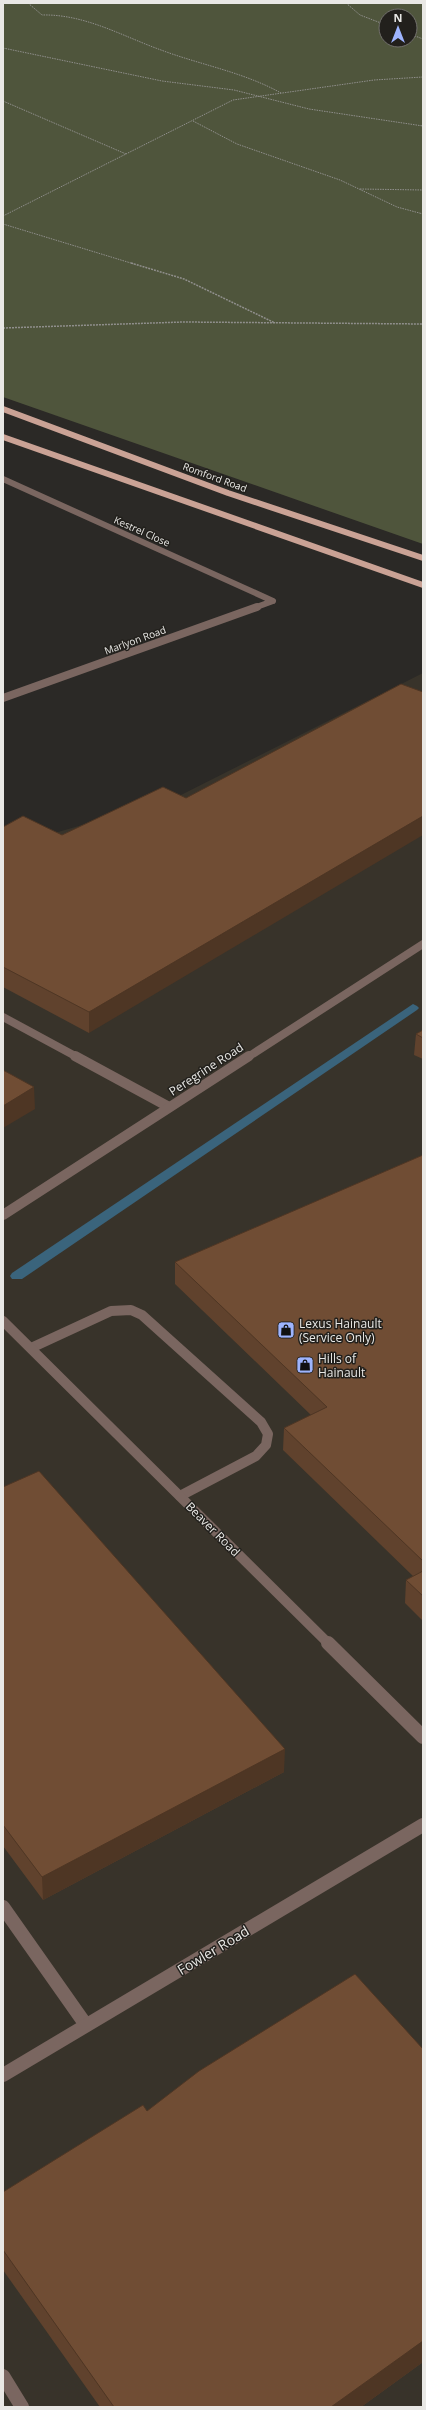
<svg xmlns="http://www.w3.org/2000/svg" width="426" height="2410" font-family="'Open Sans',sans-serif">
<rect width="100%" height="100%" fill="#2b2926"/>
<path fill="#38332a" d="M423,673v1734h-420v-1559l172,-50z"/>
<path fill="#4f553c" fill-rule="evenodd" d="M3,3h420v541l-420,-147zM386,16h24v24h-24z"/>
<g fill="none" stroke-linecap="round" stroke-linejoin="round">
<path fill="#3a647c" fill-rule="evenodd" d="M413,1004l4,2 2,2 -2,2 -395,269h-10l-2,-3 2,-3z"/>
<path stroke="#908f8c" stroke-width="1" stroke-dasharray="1.5 1" stroke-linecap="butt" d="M28,3l14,12c43,-1 80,21 119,35 40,15 82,22 120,43
M346,3l14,12 26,10
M410,34l13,5
M3,48l159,33 72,9 75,19 114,17
M3,101l123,53
M193,121l44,23 103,36 57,27 26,7
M360,189l63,1
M3,216l230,-116 141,-20 49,-3
M3,224l131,40"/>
<path stroke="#908f8c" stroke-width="1.5" stroke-dasharray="2 1" stroke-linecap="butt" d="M131,263l53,16 91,44
M3,328l180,-6 240,2"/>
<path stroke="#7a6660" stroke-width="8" d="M3,1017l74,40"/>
<path stroke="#7a6660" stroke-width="10" d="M75,1056l94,51
M31,1348l80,-37 20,-1 11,5 119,107 7,12 -2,11 -10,11 -76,40"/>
<path stroke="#7a6660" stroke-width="14" d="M3,1907l83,118
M3,2376l19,31"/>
<path stroke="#7a6660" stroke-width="6" d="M3,479l270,122
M254,608l19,-7"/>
<path stroke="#7a6660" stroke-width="8" d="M3,698l254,-91
M248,1057l175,-113"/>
<path stroke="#7a6660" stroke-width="10" d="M3,1215l246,-159
M3,1321l326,323"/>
<path stroke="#7a6660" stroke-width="14" d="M328,1643l95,94
M3,2075l420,-250"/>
<path stroke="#caa295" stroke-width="6" d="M3,409l225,84 195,65
M3,437l420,148"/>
</g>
<path fill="#60422d" d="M163,787l-74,246 -86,-46v-160l59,8z
M423,1030v29l-9,-4 2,-21z
M423,1155v466l-18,-18 1,-23 7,-4 -130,-126 1,-22 27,-13 -136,-131v-22z
M3,1487l281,285 -241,128 -40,-54z
M147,2111l276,251 -62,45h-261l-97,-137v-78z"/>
<path fill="#4e3624" d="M423,816v19l-334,198v-21z
M34,1087l1,22 -32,19v-22z
M285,1749l-1,23 -241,128 -1,-23z
M423,2341v21l-62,45h-30z"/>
<path fill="#704d34" stroke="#4e3624" d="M401,684l22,8v124l-334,196 -86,-45v-140l20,-11 39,19 101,-48 23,11z
M423,1030v8l-7,-4z
M3,1070l31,17 -31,19z
M423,1155v406l-139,-133 43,-21 -152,-145z
M39,1471l246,278 -243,128 -39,-52v-338z
M423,1571v25l-17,-16z
M355,1974l68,75v292l-92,66h-217l-111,-157v-58l140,-87 4,6 52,-40z"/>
<defs>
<g id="shop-square" transform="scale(0.9)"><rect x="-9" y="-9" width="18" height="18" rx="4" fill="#9eb4fd" stroke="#22201c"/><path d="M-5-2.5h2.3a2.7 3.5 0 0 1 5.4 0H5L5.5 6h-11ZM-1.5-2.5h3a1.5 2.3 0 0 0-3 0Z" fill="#111"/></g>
</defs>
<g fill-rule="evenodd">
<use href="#shop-square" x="286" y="1330"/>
<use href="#shop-square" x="305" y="1365"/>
</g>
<g text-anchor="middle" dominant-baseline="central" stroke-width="3" stroke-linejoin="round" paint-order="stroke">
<g font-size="10" fill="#e9e8e5" stroke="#22201c">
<text transform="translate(215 477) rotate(20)">Romford Road</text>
<text transform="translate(142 531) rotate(24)">Kestrel Close</text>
<text transform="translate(135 640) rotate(-20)">Marlyon Road</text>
</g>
<g font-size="12" fill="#e9e8e5" stroke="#22201c">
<text transform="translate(206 1069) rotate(-33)">Peregrine Road</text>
<text transform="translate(213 1529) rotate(45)">Beaver Road</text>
</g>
<g font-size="12" fill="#e9e8e5" stroke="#22201c" text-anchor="start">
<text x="299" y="1323">Lexus Hainault<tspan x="299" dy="14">(Service Only)</tspan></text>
<text x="318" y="1358">Hills of<tspan x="318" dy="14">Hainault</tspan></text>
</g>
<g font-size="14" fill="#e9e8e5" stroke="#22201c">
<text transform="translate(213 1950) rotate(-31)">Fowler Road</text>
</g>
</g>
<rect width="426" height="2410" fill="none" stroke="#e9e8e5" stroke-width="8"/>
<g transform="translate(398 28)"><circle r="19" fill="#22201c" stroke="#72706c"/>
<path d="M0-3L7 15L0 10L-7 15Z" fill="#9eb4fd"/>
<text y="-6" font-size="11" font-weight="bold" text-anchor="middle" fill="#e9e8e5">N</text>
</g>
</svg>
